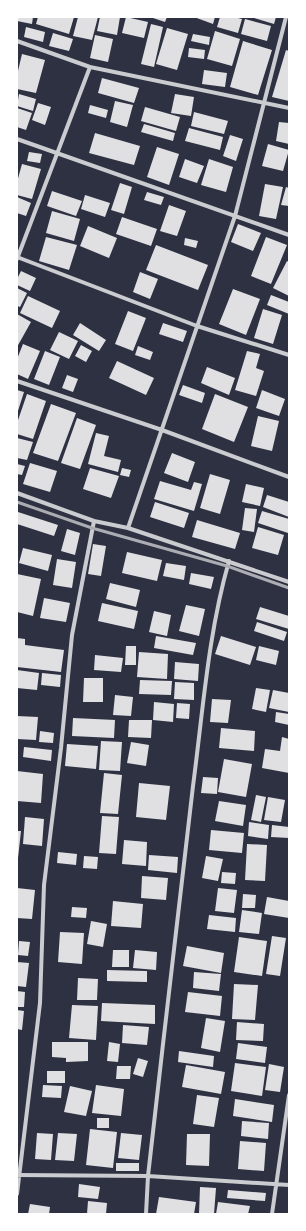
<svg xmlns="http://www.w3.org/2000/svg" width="306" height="1231" font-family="Manrope,sans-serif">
<rect width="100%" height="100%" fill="#2d3142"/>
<path fill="#e0e0e3" d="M17,17h16l-1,7 -15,-3z
M38,17h36l-5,17 -33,-10z
M78,17h20l-6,23 -19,-4z
M100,17h20l-3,18 -20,-4z
M126,17l22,5 -4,16 -22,-5z
M150,17h17l-2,5z
M194,17h21l-2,7z
M220,17h14l8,2 -4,14 -21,-6z
M251,17h25l-2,7z
M245,19l26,7 -4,15 -26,-7z
M151,24l12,3 -9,40 -13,-3z
M26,27l19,5 -2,10 -19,-5z
M167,28l21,6 -11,36 -21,-6z
M215,31l25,8 -8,27 -25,-7z
M53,33l20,6 -4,12 -20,-5z
M193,34l17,3 -1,8 -18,-4z
M95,35l18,4 -5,23 -18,-4z
M243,41l29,9 -14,45 -28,-8z
M189,48l16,2 -1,9 -16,-2z
M286,50l3,1v50l-17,-4z
M22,54l23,6 -9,33 -19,-4v-14z
M204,70l23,3 -2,14 -23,-3z
M102,78l37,10 -5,15 -36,-10z
M19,94l17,5 -3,12 -16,-5z
M175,94l19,3 -3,19 -20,-3z
M115,101l18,4 -6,22 -17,-5z
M38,103l13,4 -6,18 -13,-5z
M90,105l18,5 -2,8 -18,-5z
M145,107l35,10 -4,14 -35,-10z
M17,108l15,5 -6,17 -9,-3z
M194,112l34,9 -4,13 -33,-8z
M279,122l10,1v21l-13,-3z
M144,124l31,9 -2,8 -32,-9z
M189,128l34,9 -3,13 -35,-9z
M95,133l45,13 -6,19 -45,-12z
M230,135l13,4 -7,22 -13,-5z
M268,144l21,6 -6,21 -21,-5z
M157,147l22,7 -10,31 -22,-8z
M29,152l13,2 -2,9 -13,-2z
M185,159l19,7 -7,17 -18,-6z
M209,159l24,8 -7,25 -25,-7z
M22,164l19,5 -9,30 -15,-4v-13z
M120,183l12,4 -8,27 -13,-4z
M265,184l18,3 -7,32 -17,-3z
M286,187l3,1v18l-8,-1z
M52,191l30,10 -6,15 -29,-10z
M147,192l17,5 -3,8 -17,-5z
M85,195l25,8 -5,14 -24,-8z
M17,197l14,6 -5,13 -9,-3z
M169,205l17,6 -9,25 -17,-5z
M52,211l28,8 -6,22 -28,-8z
M122,217l35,12 -6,17 -35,-12z
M238,224l23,9 -8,18 -22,-9z
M88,226l29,12 -8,20 -29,-12z
M46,237l31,8 -8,25 -30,-9z
M266,237l21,8 -16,39 -20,-8z
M185,238l13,3 -2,7 -12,-3z
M156,245l52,20 -10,25 -52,-20z
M287,261l2,1v34l-16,-8z
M21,271l15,7 -6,13 -13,-6v-6z
M140,272l18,7 -8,20 -17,-7z
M17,288l10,5 -7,14 -3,-1z
M233,289l27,10 -14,36 -27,-11z
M271,295l18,7v12l-22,-9z
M28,296l32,15 -8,17 -32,-15z
M263,309l19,6 -9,29 -19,-6z
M128,311l18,7 -13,33 -18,-7z
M17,314l14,8 -14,25z
M80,323l26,17 -7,11 -26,-16z
M163,323l24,8 -4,11 -24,-8z
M59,332l19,9 -9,18 -19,-9z
M23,344l17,7 -12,28 -11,-5v-15z
M81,345l11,6 -6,11 -11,-6z
M138,346l15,6 -3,8 -15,-5z
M45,351l15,6 -11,28 -15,-6z
M247,351l13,3 -4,14 8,3 -8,25 -21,-6z
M117,361l37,17 -8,17 -37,-17z
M207,367l28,11 -6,17 -28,-12z
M67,375l11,4 -5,13 -11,-4z
M183,385l22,8 -3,10 -23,-8z
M17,390l7,2 -7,22z
M262,390l23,9 -6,17 -23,-8z
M27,394l19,7 -13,38 -16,-5v-11z
M215,394l33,13 -14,35 -32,-13z
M51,404l25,9 -18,48 -25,-8z
M258,416l21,5 -7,30 -21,-5z
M77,418l19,7 -16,44 -19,-6z
M96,433l13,3 -5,20 17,4 -3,12 -30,-8z
M17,438l16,4 -6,18 -10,-2z
M172,453l23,9 -7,20 -24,-9z
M30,463l27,8 -7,21 -27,-8z
M17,464l8,2 -3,9 -5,-1z
M90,468l29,8 -8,22 -28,-9z
M122,468l9,2 -2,7 -9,-2z
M210,474l20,6 -10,34 -20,-6z
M160,481l31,9 3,-8 8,2 -8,27 -40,-12z
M246,484l18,4 -4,18 -18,-4z
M267,495l22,7v15l-26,-10z
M155,502l34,11 -5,15 -34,-11z
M245,508l12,1 -3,23 -12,-2z
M262,511l27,8 -1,14 -30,-10z
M18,512l40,13 -4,11 -37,-12z
M197,520l43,13 -5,16 -43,-12z
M258,527l26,8 -6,20 -26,-7z
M67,529l13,4 -5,22 -14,-4z
M93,544l13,2 -5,30 -13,-2z
M23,548l29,7 -4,16 -29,-8z
M127,552l35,8 -5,21 -35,-8z
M57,559l19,3 -4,26 -19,-3z
M166,563l20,3 -2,14 -21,-4z
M191,573l23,4 -3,12 -22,-5z
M17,574l24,5 -8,37 -16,-4z
M110,583l30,7 -4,17 -30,-8z
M44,598l26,5 -4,19 -26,-4z
M102,603l36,8 -4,18 -36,-8z
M186,605l19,4 -6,27 -20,-5z
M260,607l29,9v13l-33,-10z
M154,611l17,4 -4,21 -18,-4z
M257,622l30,10 -3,9 -30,-10z
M156,636l40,7 -3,12 -39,-7z
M221,636l35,11 -6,18 -35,-11z
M17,638l8,1v6l39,5 -3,22 -44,-5z
M126,646h10v19h-11z
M259,646l20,5 -3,14 -20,-5z
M139,652l29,2 -1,25 -30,-2z
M95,655l28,3 -2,14 -27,-2z
M175,662l24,2 -1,17 -24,-2z
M17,670l22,3 -2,17 -20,-2z
M42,673l19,2 -1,12 -19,-2z
M84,678h19v24h-20z
M140,680l32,1 -1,14 -32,-1z
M175,682l19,1v17l-20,-1z
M256,688l14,2 -4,22 -14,-3z
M273,690l16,3v19l-20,-4z
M115,695l18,2 -2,19 -18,-1z
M212,699l19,1 -3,23 -18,-1z
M154,702l20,2 -1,18 -20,-2z
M177,703l13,1 -1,15 -13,-1z
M276,712l13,2v11l-14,-3z
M17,716l21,1 -2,23 -19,-1z
M73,718l42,2 -1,18 -42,-2z
M129,720h23l-1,18 -23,-1z
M221,728l34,3 -1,20 -35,-3z
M40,731l14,2 -1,10 -14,-1z
M282,737l7,2v34l-27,-5 3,-19 15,2z
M101,741l21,1 -2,29 -21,-1z
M131,742l18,3 -3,21 -19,-3z
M67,744l31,2 -2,23 -31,-3z
M24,747l28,3 -1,11 -28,-4z
M224,759l28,5 -6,33 -28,-5z
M17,771l26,3 -2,29 -24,-2z
M104,773l18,2 -4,39 -18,-1z
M203,777l15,1 -1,16 -16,-1z
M139,783l31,3 -4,34 -30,-3z
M256,795l10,2 -5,25 -10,-2z
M268,797l17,3 -4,22 -17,-2z
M219,801l27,4 -3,21 -28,-5z
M102,816l17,1 -3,37 -17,-1z
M25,817l19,2 -2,27 -19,-2z
M249,822l20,3 -1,14 -20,-3z
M272,825l17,2v11l-18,-1z
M211,830l33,3 -2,20 -33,-3z
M17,831h4l-3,27h-1z
M124,840l23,2 -1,24 -24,-2z
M247,844l20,1 -2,36 -20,-1z
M58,852l19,2 -1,11 -19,-2z
M149,855l29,2 -1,16 -29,-3z
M84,856l14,1 -1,12 -14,-1z
M206,856l17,3 -5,22 -16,-3z
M222,872l14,1 -1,11 -14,-1z
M142,876l26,2 -2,22 -25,-2z
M17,888l18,2 -3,29 -15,-1z
M218,888l19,2 -3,23 -19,-2z
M243,894l13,1 -1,13h-13z
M267,897l22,4v17l-25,-4z
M113,901l30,3 -2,24 -30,-2z
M72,907l15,1 -1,10 -15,-1z
M242,910l20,3 -3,21 -20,-2z
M209,915l27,3 -1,14 -28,-3z
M91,921l16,3 -4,23 -16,-3z
M60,932l24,1 -2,31 -24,-2z
M272,936l14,2 -6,38 -14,-2z
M239,937l28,4 -5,35 -28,-4z
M19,941l11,1 -2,14 -10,-1z
M187,946l37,7 -3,20 -38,-7z
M113,950h16v17h-17z
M135,950l22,2 -1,18 -23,-2z
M17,962l12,1 -3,24 -9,-1z
M107,970l40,1v11l-40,-1z
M194,972l27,2 -2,17 -26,-3z
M78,978l20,1 -1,21h-20z
M234,984l24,1 -3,35 -23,-1z
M17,991l8,1 -1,15h-7z
M188,992l34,4 -2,20 -35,-4z
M102,1003l53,2v19l-54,-3z
M72,1005l26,1 -2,34 -27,-2z
M17,1010l7,1 -2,19 -5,-1z
M206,1018l19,3 -5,31 -19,-4z
M237,1022l27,2 -1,17 -27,-1z
M123,1025l26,2 -2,18 -25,-2z
M52,1042h36v19l-22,1v-4l-14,-1z
M109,1042l11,2 -2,18 -11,-1z
M238,1043l29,4 -2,16 -29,-4z
M179,1051l35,5 -1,11 -35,-5z
M138,1058l10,3 -5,16 -10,-3z
M235,1063l31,4 -4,29 -31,-5z
M269,1064l15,3 -4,25 -15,-2z
M186,1065l39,7 -4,22 -39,-7z
M117,1066h14l-1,13h-14z
M47,1071h18v12h-18z
M43,1085l19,1 -1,12 -19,-1z
M96,1085l28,4 -3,27 -29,-3z
M70,1086l22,5 -6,25 -22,-4z
M197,1095l22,3 -5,29 -21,-3z
M235,1099l39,6 -2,17 -39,-6z
M97,1118h12v10h-12z
M242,1121l27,2 -1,16 -27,-3z
M90,1129l27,3 -4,36 -27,-3z
M37,1133l16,1 -2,26 -16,-1z
M58,1133l19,1 -3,27 -19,-1z
M121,1133l21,2 -3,25 -21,-2z
M187,1134h23l-1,32 -23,-1z
M240,1141l26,2 -2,28 -26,-2z
M116,1163h23v8h-23z
M79,1184l21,3 -2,12 -20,-2z
M200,1187l16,1 -2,26h-15z
M228,1190l38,3 -1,8 -38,-3z
M159,1197l37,5 -2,12h-38z
M88,1201l19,2 -1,11h-19z
M218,1202l32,4 -2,8h-32z
M30,1204l20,3 -1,7h-21z"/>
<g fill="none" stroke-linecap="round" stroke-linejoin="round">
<path stroke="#caccd0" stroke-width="4" d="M17,41l73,26 199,41
M17,139l272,96
M17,257l180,69 92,29
M17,259l73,-192
M17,381l145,49 127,47
M17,493l77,28 34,7 161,54
M128,528l107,-312 51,-199
M17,1175l131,1 141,9
M17,1194l23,-191 4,-118 17,-137 11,-113 22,-114
M146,1214l2,-38c15,-130 29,-260 45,-390 10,-75 15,-152 36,-225
M272,1214l17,-119"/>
<path stroke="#abadb3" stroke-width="3" d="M17,502l75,26 135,38 62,22"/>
</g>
<rect width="306" height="1231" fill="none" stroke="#ffffff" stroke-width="36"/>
</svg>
